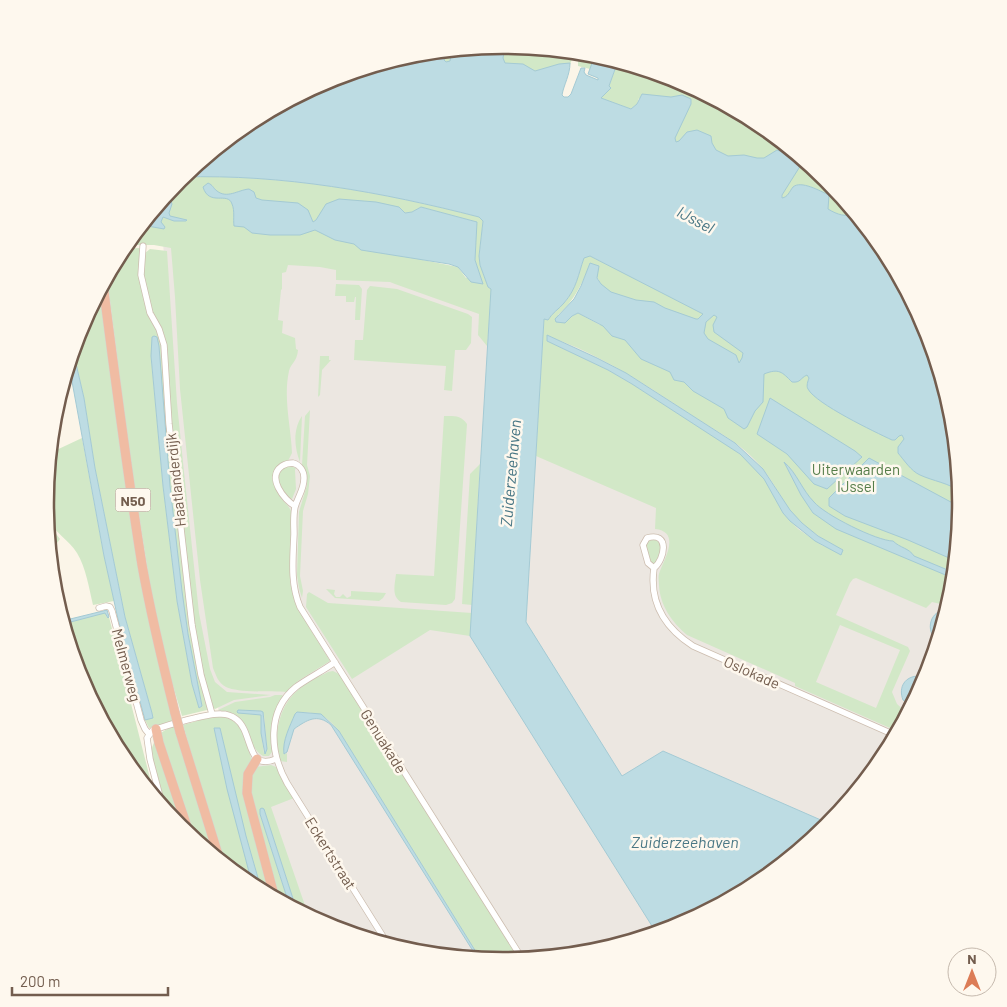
<svg xmlns="http://www.w3.org/2000/svg" width="1007" height="1007" font-family="Barlow,sans-serif">
<rect width="100%" height="100%" fill="#fbf5e8"/>
<path fill="#ece7e1" d="M163,241l278,38 108,55 64,30 106,65 234,161 -26,89 -42,79 -57,70 -70,57 -79,42 -86,26 -90,9 -89,-9 -86,-26 -32,-17 -33,-94 -24,6 -19,-83 -2,-37 -14,-38 -27,-203z"/>
<path fill="#d2e8c7" fill-rule="evenodd" d="M504,45l93,10 -7,14 -12,-3v-5l-6,-2 -13,38 -153,-41 8,-2z
M618,61l61,19 79,42 70,57 57,70 10,18 -220,-123 -36,-46 -2,6 -6,5 -31,-11 10,-10 -1,-2z
M182,177c100,-3 200,15 297,40l4,4 -4,35 1,9 8,22 4,2 -5,57 -9,-11 1,-21 -84,-30 -5,-2 -54,-2v-10l-16,-3 -32,-2 -2,7 -4,1v16l-1,1 -3,30 5,1 -1,12 13,5 1,11 2,1c-1,12 -7,13 -9,21 -6,27 2,56 3,82l-4,8c-18,4 -17,20 -9,34 4,7 12,11 13,20l-2,67c6,29 25,53 40,79l-32,20 -11,11c-14,-1 -49,1 -61,-5 -8,-4 -10,-12 -13,-19l-13,-88 -20,-191 -5,-92 -4,-49 -17,-3h-29zM421,207l55,15 -1,38 4,13 -13,5 -8,-11 -35,-7 -20,-49 1,2 8,-1z
M139,248l2,1 -2,25 23,67 12,149 12,108 22,109 -1,3 -25,6 -14,-47 -16,-71 -23,-146 -22,-175 15,-28zM159,346c6,119 17,244 43,360l-3,2 -7,-24 -15,-83 -14,-115 -12,-130z
M150,249l17,2 10,152 7,69 15,141 11,56 5,13 12,10 44,3 -37,5 -19,9 -2,-1 -10,-33 -9,-50 -19,-164 -10,-124 -13,-26 -9,-32 2,-26z
M587,256h3l113,56 13,4 94,57 149,101 3,30 -9,89 -4,13 -17,-4 -6,6 -70,-30 -3,1 -3,4 -14,32 72,32 2,4 -18,41 5,12 11,10 -9,18 -104,-46v-3l-108,-48c-15,-13 -27,-29 -28,-50 0,-3 -1,-8 0,-11 3,-12 24,-42 -4,-45l1,-21 -120,-52 8,-137 4,1c4,-7 11,-11 17,-18 12,-15 13,-27 19,-44zM590,264l11,20 -1,41 -22,-12 -6,3 -14,-1c16,-14 24,-31 32,-51zM547,336c54,18 102,51 149,82 19,12 40,23 56,39 14,13 23,29 33,46 14,21 35,36 58,47l-20,-4 -25,-17 -15,-16 -14,-27 -10,-14 -11,-11 -16,-13 -100,-64 -24,-14 -61,-29zM840,625l60,25 -24,58 -60,-26z
M336,284l23,1 3,4 -2,31h-5l1,-23h-1l-1,5h-8v-6h-11z
M370,286l27,3 71,25 4,3 -1,26 -5,7h-11l-3,41 -8,-1 2,-24 -92,-6 1,-20h8l4,-50z
M101,289l21,164 22,146 30,122 -25,7 -4,-8 8,-2 -1,-5 -27,-96 -30,-149 -11,-70 -11,-47 7,-23z
M320,356h9v4h2l-9,10 -2,25 -2,2z
M310,410l-3,55 3,11 -2,18 -5,17 -3,65 3,15 -1,7 -3,-10 -2,-13 2,-63 8,-27v-11l-5,-9 3,-49z
M302,416l-2,46c-6,-15 -7,-33 2,-46z
M444,416c10,0 17,-1 23,8l-12,175 -3,4 -6,2 -45,-3c-10,-6 -6,-18 -5,-28l38,2z
M82,438l22,118 10,45 -21,4c-4,-17 -7,-37 -16,-52 -8,-13 -23,-21 -30,-35 -6,-11 2,-51 3,-65z
M480,464l-8,141 -10,-1 8,-130z
M290,466l6,2 -1,2 1,19 -4,10c-7,-2 -16,-14 -14,-23 0,-1 3,-7 4,-8z
M47,522l13,17 -3,4 -8,2z
M658,539l4,8 -5,15 -3,2 -4,-2 -4,-19 2,-3z
M326,589l9,1 -1,4 2,3h4l3,-3 4,4 4,-2v-5l35,2 -3,5 -4,3 -30,-2 -14,-1z
M309,592l19,11 144,10 -2,23 -40,-6 -78,49 -46,-72 1,-13z
M105,612l2,5h2l46,181 -33,-40 -42,-79 -17,-55z
M333,671l6,3 181,286 -17,2 -22,-2 -142,-229c-13,-16 -19,-18 -38,-19l-17,34v7l2,1 1,-2v10l-7,-1c-7,-25 -2,-54 18,-71 9,-8 20,-13 30,-18z
M275,695h7l2,2 -11,20 -1,35 -3,4h-6c-22,-14 -3,-39 -45,-46l17,-8 35,-5zM239,710l22,1 3,4 3,34 -3,4 -3,-20v-18l-24,-4z
M214,716c29,0 31,22 38,45l-6,9 27,128 -11,-6 -46,-154 37,149 -27,-21 -13,-36 -30,-105z
M175,726l31,105 9,26 -36,-29 -11,-14 -17,-62c3,-14 10,-22 24,-26z
M271,765l5,2 18,31 -23,9 38,110 -12,-6 -33,-102h-4v5l30,93 -11,-6 -26,-90 -5,-32 7,-12z"/>
<path fill="#bddce3" stroke="#a4cad4" fill-rule="evenodd" d="M479,47l13,1 12,4 -1,6 2,5 18,1 12,7 24,-7 11,-1c0,12 -6,21 -8,32l2,2h4l3,-3 10,-26h4l-1,4 2,3 12,5v-2l-10,-4 7,-19 23,6 -9,25 2,2 -10,10 30,11 6,-5 5,-10 29,3 11,-2 9,4v5l-16,34 1,4 3,-1 8,-9 10,-2 14,6 1,7 4,7 12,6 16,-1 13,3h7l13,-8 16,6 5,-1 6,5 -22,35v3c6,-1 7,-6 11,-11 8,-7 27,4 36,8l-1,14c10,6 17,8 28,5l26,32 -3,9 3,2 4,-7 41,78 26,86 8,78c-12,-9 -28,-11 -41,-17 -9,-4 -16,-15 -22,-22v-6l6,-8 -2,-4 -3,1 -4,4h-3c-17,-8 -76,-36 -84,-51 -2,-3 0,-8 1,-11l-2,-3c-7,3 -6,8 -15,7 -10,-10 -13,-14 -28,-8l-1,28 -8,9 -8,16 -3,2 -16,-11 -4,-9 -31,-18 -9,-9 -10,-2 -4,-8 -29,-13 -16,-19 -13,-4 -9,-10 -25,-13 -6,3 -7,7 -9,-1 -1,-3 19,-20 7,-13 9,-23 9,3 -2,12 4,6 10,8 25,8 18,2 11,6 31,11h2l5,-5 -113,-58 -6,2c-6,17 -7,30 -20,45 -5,6 -12,10 -16,17l-4,-1 -18,303 96,154 41,-25 167,73 -72,61 -79,42 -22,7 -187,-298 21,-347 -3,-2 -8,-22 -1,-9 4,-35 -4,-4c-97,-25 -197,-43 -297,-40l67,-55 79,-42 86,-26 33,-3 -3,9 2,2 4,-1 2,-10 3,-1zM714,315l3,2 -4,8 1,7 29,21 -1,5 -3,5 -3,-8 -28,-16 -4,-6 2,-11z
M208,183c5,2 5,5 9,8 10,8 21,-1 32,-2l5,3 2,6 6,2 36,3 10,7 5,12 3,-2 10,-16 13,-5 37,3 23,5 6,6 7,-1 9,-5 56,15 -2,38 8,24 -12,-2 -13,-15 -9,-3 -88,-14 -7,-6 -19,-4 -20,-10 -15,5h-30l-18,-2 -8,-6 -10,-1c-1,-7 1,-15 -2,-22 -4,-13 -23,3 -29,-17z
M167,200l4,1 1,3 -3,9 1,3 17,4 -1,1h-12l-11,-4 -2,5 4,5 -1,2 -22,-4 18,-22z
M547,335l50,23 29,15 109,70 28,26 27,41 12,13 16,13 25,14 -2,5 -26,-14 -25,-20 -7,-8 -19,-34 -24,-25 -108,-70 -24,-14 -61,-29z
M154,336l3,1 2,9 11,140 12,105 6,43 14,72 -3,2 -7,-24 -15,-83 -14,-115 -12,-130 1,-19z
M73,351l11,47 11,70 30,149 27,96 1,5 -8,2 -27,-101 -14,-63 -35,-191z
M770,398l85,53 7,6 -35,32 -13,-5 -27,-30 -30,-20z
M869,458l93,50 -6,53 -48,-21 -63,-24 -16,-10v-8z
M784,462c13,11 18,28 30,40 11,13 63,39 79,39 7,7 16,7 21,15l41,17v6l-119,-50 -23,-16 -12,-18z
M948,609l-10,33c-14,-12 -8,-32 10,-33z
M107,610l2,7 -1,1 -3,-5 -42,11 -1,-3z
M919,676l8,4 -15,27 -9,-7c-5,-13 2,-24 16,-24z
M238,710l23,1 2,1 4,37 -2,5 -4,-21v-18l-23,-2 -1,-1z
M297,712l24,2 18,17 142,229 -3,-1 -147,-234c-14,-12 -24,-5 -37,4l-7,23 -3,2c-2,-13 6,-28 11,-40z
M220,728l26,108 16,56 -9,-5 -26,-98 -13,-61z
M262,808l2,1 33,102 -7,-4 -30,-93v-5z"/>
<g fill="none" stroke-linecap="round" stroke-linejoin="round">
<g stroke="#ccbdaf" stroke-width="7">
<path id="minor" d="M143,246l-2,29 9,38 9,16 5,16 5,79 23,201 9,50 11,39
M295,506c-11,-6 -29,-29 -13,-40 3,-2 7,-3 11,-3 7,2 11,8 11,15 0,12 -6,18 -9,29 -2,9 -1,19 -1,27 -1,25 -4,49 6,73l223,353
M654,568l-6,-5 -5,-18 4,-7c23,-7 18,21 7,30 -5,35 11,60 39,78l204,90
M99,608l7,-2 4,1 2,4 29,109 4,9 4,5
M335,662c-12,9 -27,16 -39,25 -30,24 -26,66 -9,96l102,163
M163,808l-13,-49 -3,-21 6,-8c15,-5 55,-17 68,-16 6,0 11,2 15,5 18,13 9,53 40,40"/>
</g>
<g stroke="#d8d2cd" stroke-width="10">
<path id="highway" d="M103,284c12,94 24,188 39,281 9,50 21,100 33,148
M156,729l3,14 31,93
M180,732l40,129
M257,759l-9,15 -1,19 28,106"/>
</g>
<use href="#minor" stroke="#fff" stroke-width="5.5"/>
<use href="#highway" stroke="#f0bca3" stroke-width="9"/>
<g stroke="#d8d2cd" stroke-width="10" stroke-linecap="butt">
<path id="highway-bridge" d="M175,713l5,19"/>
</g>
<use href="#highway-bridge" stroke="#f0bca3" stroke-width="9"/>
</g>
<g text-anchor="middle" dominant-baseline="central" stroke-width="5" stroke-linejoin="round" paint-order="stroke">
<rect fill="#fef8ee" stroke="#9d8c7e" stroke-width="1" x="115.5" y="488.5" width="35" height="23" rx="4"/>
<g font-size="14" font-weight="bold" fill="#735d4e">
<text x="133" y="500">N50</text>
</g>
<g font-size="15" fill="#557d49" stroke="#fef8ee">
<text x="856" y="469">Uiterwaarden<tspan x="856" dy="17">IJssel</tspan></text>
</g>
<g font-size="15" fill="#735d4e" stroke="#fef8ee">
<text transform="translate(175 480) rotate(-96)">Haatlanderdijk</text>
<text transform="translate(127 665) rotate(75)">Melmerweg</text>
<text transform="translate(752 672) rotate(24)">Oslokade</text>
<text transform="translate(384 741) rotate(58)">Genuakade</text>
<text transform="translate(331 853) rotate(58)">Eckertstraat</text>
</g>
<g font-size="16" font-style="italic" fill="#497785" stroke="#fef8ee">
<text transform="translate(696 219) rotate(28)">IJssel</text>
<text transform="translate(510 473) rotate(-85)">Zuiderzeehaven</text>
<text x="685" y="841">Zuiderzeehaven</text>
</g>
</g>
<path d="M0 0H1007V1007H0ZM54 503a449 449 0 1 1 898 0a449 449 0 1 1-898 0Z" fill="#fef8ee" fill-rule="evenodd"/>
<path fill="none" stroke="#735d4e" stroke-width="2.5" d="M54 503a449 449 0 1 1 898 0a449 449 0 1 1-898 0Z"/>
<g transform="translate(972 972)"><circle r="24" fill="#fef8ee" stroke="#c6baae"/>
<path d="M0-4L9 19L0 12L-9 19Z" fill="#dc7c56"/>
<text y="-8" font-size="14" font-weight="bold" text-anchor="middle" fill="#735d4e">N</text>
</g>
<path d="M12 987v8h156v-8" fill="none" stroke="#735d4e" stroke-width="2.5"/>
<text x="20" y="987" font-size="15" fill="#735d4e" stroke="#fef8ee" stroke-width="4" paint-order="stroke">200 m</text>
</svg>
